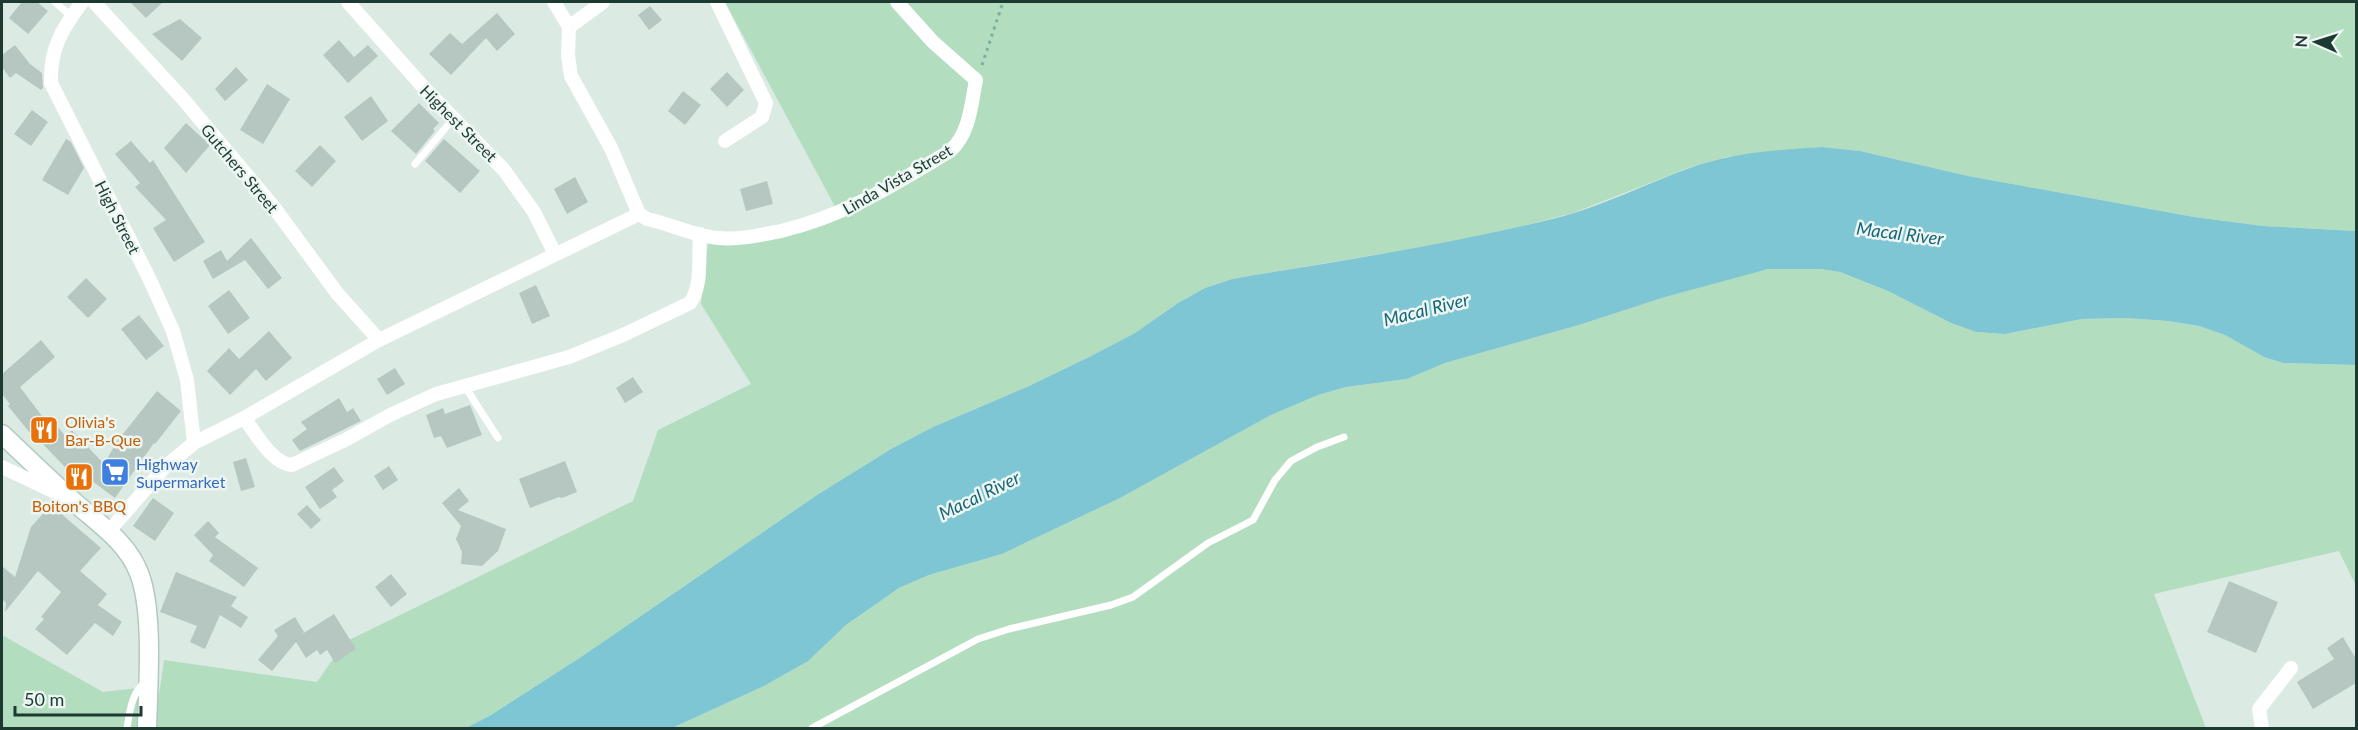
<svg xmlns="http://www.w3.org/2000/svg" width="2358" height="730" font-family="Lato,sans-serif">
<rect width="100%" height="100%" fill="#dceae4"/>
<path fill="#b3ddbf" d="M725,2h1631v229l-93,-5 -69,-9 -226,-41 -108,-25 -39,-4 -95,10 -38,11 -115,45 -50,13 -61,14 -230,39 -27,9 -27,15 -43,30 -44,23 -62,30 -96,41 -42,22 -74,46 -236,162 -90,58 -25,13h-464v-93l101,57 35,-4 1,20 18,1 7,-49 153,22 28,-40 288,-141 25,-71 93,-46 -50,-80 7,-61 131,-29z
M1789,268l31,1 20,3 48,19 63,32 25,9 29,2 77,-15 43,-1 43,3 31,5 26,9 39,22 19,6 73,2v221l-17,-35 -185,43 52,134h-1534l92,-42 43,-25 39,-36 53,-37 30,-13 73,-21 118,-56 151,-83 47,-20 28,-8 61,-8 38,-16 134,-38 86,-28 70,-20 33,-8z"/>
<path fill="#7fc6d4" d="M1822,147l38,4 108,25 226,41 69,9 93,5v134l-73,-2 -19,-6 -39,-22 -26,-9 -31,-5 -43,-3 -43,1 -77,15 -29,-2 -25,-9 -63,-32 -48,-19 -20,-3h-52l-103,28 -86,28 -134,38 -38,16 -61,8 -28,8 -47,20 -151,83 -118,56 -73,21 -30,13 -53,37 -38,36 -44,25 -92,42h-206l25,-13 90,-58 236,-162 74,-46 42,-22 96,-41 62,-30 44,-23 43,-30 27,-15 27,-9c111,-19 223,-35 332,-63 42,-12 82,-32 123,-47 43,-16 89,-19 135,-22z"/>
<path fill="#b5c7c0" d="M22,2h15l11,9 -20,23 -19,-16z
M130,2h33l-17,16z
M650,6l12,14 -13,10 -11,-15z
M497,13l18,21 -18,17 -11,-13 -35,37 -22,-21 21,-21 12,11z
M180,19l22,19 -20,23 -30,-27z
M339,40l15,17 14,-12 10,11 -30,27 -25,-28z
M15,45l15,19 12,9 1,15 -2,2 -25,-17 -6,5 -8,-11v-12z
M236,67l12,13 -23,21 -10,-12z
M727,72l17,18 -17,17 -17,-18z
M267,84l23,15 -27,45 -23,-14z
M683,91l18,14 -16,20 -17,-14z
M371,96l17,25 -26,20 -18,-24z
M419,103l20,20 -6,6 2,2 -19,23 -25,-23z
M32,110l16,12 -17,24 -17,-12z
M186,123l24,22 -24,28 -22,-25z
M66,139l5,3 13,26 -16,27 -26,-15z
M444,139l36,32 -20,22 -35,-32z
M131,141l19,22 3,-3 52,82 -31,20 -21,-34 13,-8 -31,-33 5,-4 -25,-29z
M320,145l16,16 -24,26 -17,-16z
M575,177l13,25 -21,12 -13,-25z
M767,181l6,23 -27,7 -6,-22z
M251,238l31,40 -14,11 -23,-29 -32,19 -10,-18 18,-11 6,11z
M86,278l21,21 -19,19 -21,-21z
M536,285l14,31 -18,8 -13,-31z
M229,290l21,28 -22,16 -20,-28z
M139,315l25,31 -18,14 -25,-31z
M269,331l23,27 -26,23 -10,-12 -26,26 -23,-24 22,-23 10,11z
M41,340l14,17 -35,30 25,33 5,-4 15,20 7,-6 32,34 18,-31 1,1 34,-43 24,20 -26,33 -1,-1 -39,55 -27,-20 -6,7 -40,-42 -3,1 -31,-38 2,-2 -8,-10v-20z
M395,368l10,16 -18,11 -10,-16z
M633,377l10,15 -18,11 -9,-15z
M339,398l8,14 6,-4 8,13 -61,30 -8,-11 15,-11 -6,-7z
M470,405l12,30 -35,13 -6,-12 -7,2 -8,-23 17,-7 2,6z
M246,458l9,29 -14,4 -8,-29z
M565,461l12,31 -15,6 -3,-1 -29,11 -11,-29z
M389,466l9,14 -15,10 -9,-14z
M334,467l10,14 -12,9 5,7 -17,12 -15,-22z
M459,488l10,13 -11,9 48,19 -8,22 -16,15 -21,-2 1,-12 -6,-13 5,-13 -19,-23z
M153,498l21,15 -19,28 -22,-15z
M51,505l50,43 -21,23 27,23 -9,11 24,17 -9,14 -18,-13 -28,32 -32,-26 9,-10 -3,-2 20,-25 -23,-21 -33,41 1,-9 -4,-4v-33l13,11 16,-50z
M307,505l14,15 -10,9 -14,-15z
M208,521l11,12 -4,4 43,31 -14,19 -35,-26 4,-6 -19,-20z
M176,572l61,25 -6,9 17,11 -7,11 -21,-13 -15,34 -15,-7 7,-16 -37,-14z
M391,574l16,20 -16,13 -16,-20z
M2229,581l49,21 -22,51 -49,-21z
M334,614l22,35 -21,14 -8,-13 -7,5 -3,-5 -11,8 -10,-16 -24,29 -14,-11 20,-24 -4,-6 21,-13 9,15 -2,2z
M2343,637l13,22v24l-43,26 -16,-27 37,-23 -7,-11z"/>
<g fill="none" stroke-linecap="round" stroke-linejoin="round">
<g stroke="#afcac0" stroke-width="21">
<path id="secondary" d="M2,434c23,22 46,44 70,66 24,22 55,41 67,73 15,38 9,113 8,155"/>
</g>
<path stroke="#7ab0a0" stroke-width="3" stroke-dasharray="3 4.5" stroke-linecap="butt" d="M982,65l21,-63"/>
<path stroke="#fff" stroke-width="7" d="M55,2l16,14
M415,164l39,-46
M464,385l34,53
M127,728c3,-18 4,-34 19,-47
M812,728l166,-89 31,-10 102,-24 22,-8 75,-54 45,-23 22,-40 16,-19 26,-14 27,-10"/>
<path stroke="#fff" stroke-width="14" d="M82,2c-20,27 -32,46 -31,81l98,195 24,53 14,49 7,63
M94,2l89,97 90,107 64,87 42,47
M348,2l77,87 79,81 30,42 21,42
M554,2l15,25 -1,29 3,20 40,72 28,66 8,5c24,5 47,17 71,19 21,2 43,-3 63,-7 66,-16 112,-46 169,-80 20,-18 21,-46 26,-71l-43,-38 -36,-40
M717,2l49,101 -4,14 -37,24
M569,27l34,-25
M244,418c12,15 28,46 48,47l55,-26 43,-24 46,-21 133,-37 54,-22 67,-32c13,-18 8,-47 10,-69
M2,467l57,27
M109,531l55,-63 30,-25 50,-25 135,-78 260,-126
M2262,728l-3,-19 32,-41"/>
<use href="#secondary" stroke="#fff" stroke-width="18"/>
</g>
<defs>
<g id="restaurant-square" transform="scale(1.5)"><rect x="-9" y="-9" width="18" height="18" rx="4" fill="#e8710a" stroke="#edf6f2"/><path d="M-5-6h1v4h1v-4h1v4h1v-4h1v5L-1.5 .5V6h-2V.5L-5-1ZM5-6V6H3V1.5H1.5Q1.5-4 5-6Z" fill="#fff"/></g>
<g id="supermarket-square" transform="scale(1.5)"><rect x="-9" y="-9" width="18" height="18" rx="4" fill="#3f7fe0" stroke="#edf6f2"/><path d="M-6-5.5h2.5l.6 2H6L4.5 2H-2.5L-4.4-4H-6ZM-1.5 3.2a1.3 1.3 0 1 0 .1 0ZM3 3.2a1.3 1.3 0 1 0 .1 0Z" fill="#fff"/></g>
</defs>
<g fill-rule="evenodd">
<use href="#restaurant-square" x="44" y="430"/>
<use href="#supermarket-square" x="115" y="472"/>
<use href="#restaurant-square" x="79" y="477"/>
</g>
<g text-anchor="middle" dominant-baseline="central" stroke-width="5" stroke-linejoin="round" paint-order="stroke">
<g font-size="16" fill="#1d3a32" stroke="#edf6f2">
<text transform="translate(459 123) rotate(45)">Highest Street</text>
<text transform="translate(240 168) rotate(50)">Gutchers Street</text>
<text transform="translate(897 179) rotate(-30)">Linda Vista Street</text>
<text transform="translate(118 217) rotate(63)">High Street</text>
</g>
<g font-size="16" fill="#c56008" stroke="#edf6f2" text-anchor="start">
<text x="65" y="421">Olivia's<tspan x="65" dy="18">Bar-B-Que</tspan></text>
<text x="79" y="505" text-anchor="middle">Boiton's BBQ</text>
</g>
<g font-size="16" fill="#366cbe" stroke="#edf6f2" text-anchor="start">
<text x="136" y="463">Highway<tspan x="136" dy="18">Supermarket</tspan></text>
</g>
<g font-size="18" font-style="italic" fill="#156678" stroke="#edf6f2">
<text transform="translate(1900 233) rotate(7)">Macal River</text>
<text transform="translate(1426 309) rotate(-14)">Macal River</text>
<text transform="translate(979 495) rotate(-26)">Macal River</text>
</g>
</g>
<rect width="2358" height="730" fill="none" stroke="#1d3a32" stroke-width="6"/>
<g transform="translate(2316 42) rotate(273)" stroke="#edf6f2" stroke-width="4.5" paint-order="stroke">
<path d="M0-4.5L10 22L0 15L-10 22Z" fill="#1d3a32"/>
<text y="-9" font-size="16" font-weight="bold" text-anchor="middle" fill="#1d3a32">N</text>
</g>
<path d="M15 706v9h126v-9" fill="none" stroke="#1d3a32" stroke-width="3"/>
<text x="24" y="706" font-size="18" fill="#1d3a32" stroke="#edf6f2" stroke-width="4.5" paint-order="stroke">50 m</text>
</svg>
